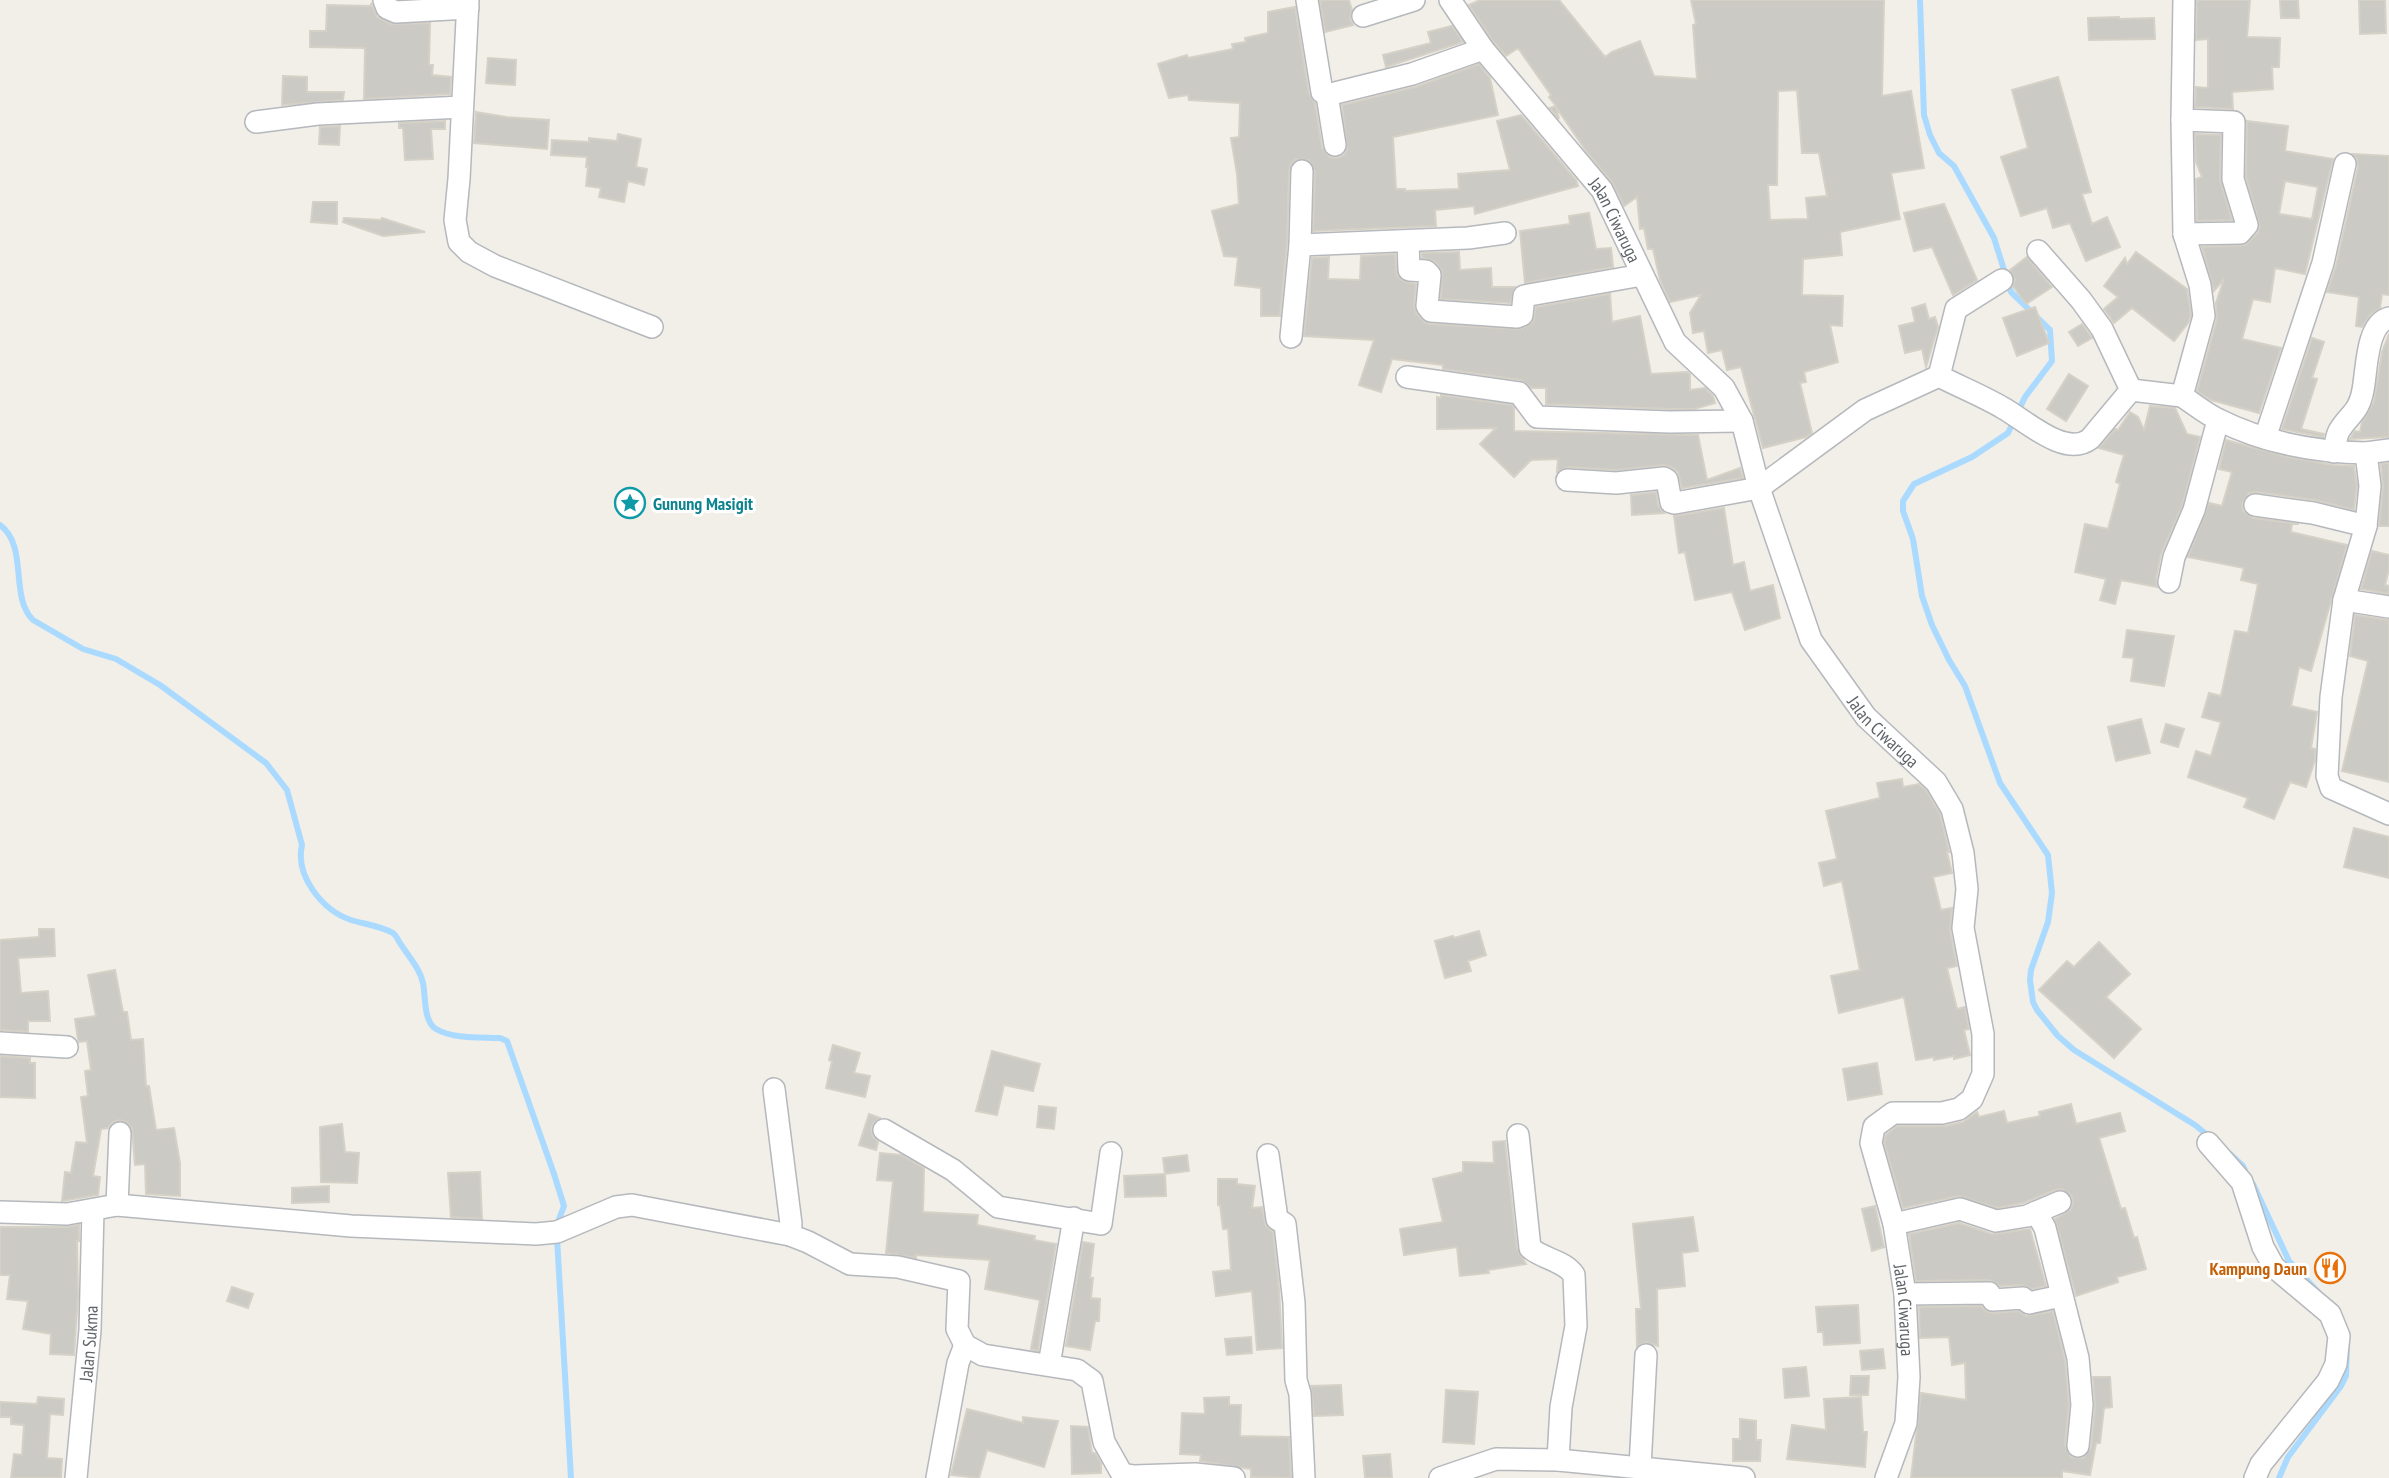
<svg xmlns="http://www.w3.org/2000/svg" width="2389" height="1478" font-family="'PT Sans Narrow',sans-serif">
<rect width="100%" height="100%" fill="#f1efe8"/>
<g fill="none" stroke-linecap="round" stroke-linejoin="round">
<path stroke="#aadaff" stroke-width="6" d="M1920,0l4,115 6,20 9,18 15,13 40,72 17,54 39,38 2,31 -27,36 -17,36 -36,24 -58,27 -11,17v10l10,28 9,57 10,29 17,35 16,26 35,97 48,72 4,38 -4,29 -17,48 -1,10 3,22 4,8 21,26 16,14 121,75 16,13
M0,525c29,22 9,71 33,95l50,29 33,10 44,26 106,78 21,27 15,55c-7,31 20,65 49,75 13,4 30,6 42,13 3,2 6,9 9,13 8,12 18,23 21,37 3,14 0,38 13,46 17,10 44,8 64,9l7,3 47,133 10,32 -8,21
M2230,1154l13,12 4,9
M2253,1184l36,77 30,32
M557,1238l14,240
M2279,1478l9,-21 53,-71 5,-10 1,-33"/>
</g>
<path fill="#cccac5" stroke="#d6d1c6" stroke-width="2" fill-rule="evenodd" d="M1326,0h23l3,10 -2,9 3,6 -28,7 -5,-31z
M1480,0h79l46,57 7,-5 28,-11 14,35 43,3 -4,-54 3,-1 -5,-24h193l-2,96 29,-5 13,77 -33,5 9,46 -60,13 2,23 -39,4 -1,36 41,1 -1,30 -12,-1 8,37 -34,10 2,10 -6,1 12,50 -6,4 -43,11 -22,-81 -14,3 -5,-20 -14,3 -4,-22 -11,2 -3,-20 11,-18 -31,7 -10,-22 -7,-31h-5l-4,-21 -4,1 -3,-32 -13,9 -12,-24 -26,-31 -30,-44 3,12 -9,-11 6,-2 -7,-9 2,-2 -33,-47 -12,8 -13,-15 -24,-36zM1797,90l5,63h17l8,43 -21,2 2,21 -38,1 -2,-35h9l1,-94z
M2197,0h53l-3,37 33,1 -1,29h-7l1,22 -41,3 1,17 -38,-2 1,-20 12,1v-49l-12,1z
M2280,0h18l1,18h-18z
M2359,0h26l1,33 -26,1z
M371,3l6,14 14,7 39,-1 -1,42h4l-1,10 19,2 -1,17 -86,5 1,-51 -55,-1v-16h16l1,-26 44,1z
M1295,7l14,87 6,9 7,45 8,9 8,1 6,-3 3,-6 -5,-44 73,-18 64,-23 11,14 8,37 -105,22 3,52h9v2l54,-2 -1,-15 52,-4 -13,-49 24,-6 55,65 2,6 -103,28 -1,-8 -39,4 1,16 -123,5 2,-60 -7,-11 -12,-1 -5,5 -2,7 -2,73 -7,72h-19v-28l-26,-3 3,-28 -14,-1 -12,-45 27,-7 -2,-30 -6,-36 8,-1 1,-34 -51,-3 -1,-5 -19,3 -11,-34 29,-9 1,3 45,-9 -1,-5 14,-2 -1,-4 23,-5v-21z
M2119,17v2l35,-1 1,21 -66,1 -1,-22z
M1452,26l11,16 -77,25 -3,-12 48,-12 -3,-11z
M488,58l28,2 -1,25 -29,-2z
M283,76l24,1v15h37l-1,8 -61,5z
M2058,77l33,115 -9,2 10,30 15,-7 13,30 -34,14 -16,-38 -17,5 -6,-20 -26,8 -20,-59 27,-9 -16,-58z
M476,112l30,5 43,3 -2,29 -73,-6z
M445,121v8h-14l2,30 -28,1 -2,-32h-4v-5z
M2247,121l41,5 -3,25 48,8 -28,115 -30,-6 -5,34 -17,-3 -11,40 39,9 -22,65 -48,-13 -14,-9 20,-72 -1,-16 8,-24 -10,12 -12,-44 43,-2 12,-11 3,-7 -14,-50zM2285,181l33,6 -6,32 -33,-5z
M340,126l-1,19 -20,-1 1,-17z
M618,134l23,5 -5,28 11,2 -3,16 -16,-4 -4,21 -25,-5 2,-9 -15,-2 2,-19h-2l1,-10 -36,-2 1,-15 37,2v-4l28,3z
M2195,134l26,1 -1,44 12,41 -35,1 -1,-42 6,-2 -6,-15z
M2353,154l36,2v139l-7,-1 -2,14 -9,6 -9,13 -6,-1 3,-29 -32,-5 9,-26 22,-99 -1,-8z
M313,202h24v22l-26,-2z
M1944,204l33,76 -24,15 -21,-48 -18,4 -10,-38z
M1589,213l7,36 15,-1 2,19 -88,16 -5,-52 50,-7 -1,-8z
M344,218l37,2 1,-2 43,14 -42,4 -40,-14z
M1459,252l1,18 31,-2 1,19h23l-5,16 -69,-4 1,-29 -8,-9 -12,-3v-5z
M2136,252l51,37 4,26 -3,8 -14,18 -42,-33 -18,15 -10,-14 14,-12 -14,-11 21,-28 2,6z
M1395,254l2,22 6,5 13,3 -2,21 2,8 8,9 6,2 91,5 12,-7 3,-15 74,-13 2,28 28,-6 11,58 36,-2 3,2v16l15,-2 8,8 2,7 -21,6h-25l-123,-5v-16h-14l-11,-8 -78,-11v-4l-51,-6 -11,33 -22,-7 15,-45 -70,-4 8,-78 17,-1 -1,22 32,1 1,-24z
M2027,257l25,30 -26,17 -13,-18 2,-7 -5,-9z
M1925,304l4,15 6,-2 3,10 -12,40 -4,-18 -17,4 -6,-27 16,-4 -3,-14z
M2035,307l14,36 -32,13 -14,-38z
M2082,324l10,14 -14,8 -9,-14z
M2389,334v103l-39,2 5,-8 5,1 2,-10 12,-20 8,-50z
M2312,338l12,4 -12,36 5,1 -16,50 23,5 -1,3 -41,-8z
M2069,374l19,12 -22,35 -19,-12z
M1441,395l71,10 2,3v23l184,4 9,45 33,-12 3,10 -61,10 -4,-16 -7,-5 -7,-2 -48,5 -48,-3 -11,5 1,-13 -27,1 -17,17 -34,-33 16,-16 -59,1v-32l4,1z
M2150,406l25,2 12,26 13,3 -18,69 -21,48 -5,25 1,8 -36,-7 -6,24 -15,-4 6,-21 -31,-7 10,-48 23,5 12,-45 -4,-2 8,-27 -25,-7 16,-19 3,1 12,-18 8,5 6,13z
M2226,440l62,17 45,8 21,1 3,20 -3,24 -39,-10 -58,-8 -8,1 -7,10 1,8 10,7 46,6h-7l-1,8 56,13 -36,126 -12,-4 -8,39 26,6 -6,36 4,1v11l-9,27 -16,-5 -16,37 -30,-12 4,-9 -60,-21 8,-26 15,5 10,-34 -19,-5 7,-24 12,3 14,-65 13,2 10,-49 -17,-4 3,-12 -56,-11 21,-54 13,3 10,-34 -13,-3z
M2389,463v63h-10l4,-39 -2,-23z
M1656,492l2,13 6,8 -32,2 -1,-20z
M1724,508l9,57 11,-3 6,29 23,-6 7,33 -35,12 -13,-38 -37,8 -10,-48 -6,1 -5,-37z
M2372,551l17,4v14l-4,16 4,1v8l-28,-5z
M2355,615l34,5v162l-47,-11 26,-110 -18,-5z
M2127,630l47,6 -10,50 -33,-5 3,-23 -11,-1z
M2141,719l9,34 -34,8 -8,-34z
M2166,724l18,5 -6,18 -17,-5z
M1902,779l1,8 16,-3 7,6 14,24 9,38h-2l5,21 -19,4 8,33 11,-2 -2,22 7,36 -10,2 10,41 8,-2 4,22 -5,1 6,25 -16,4v-3l-20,4v-3l-18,3 -12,-63 -65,16 -8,-37 29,-6 -18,-89 -18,5 -5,-23 18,-4 -11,-48 54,-13 -3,-15z
M2354,828l35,9v41l-45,-11z
M39,929h15l1,27 -37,2 3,35 27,-2 2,30h-22v11l-28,-2v-90l39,-3z
M1479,931l7,24 -18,6 3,10 -26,7 -10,-37 18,-5 1,2z
M2099,942l31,32 -24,23 35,32 -27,29 -75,-68 28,-29 7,6z
M115,970l8,42h4l4,28 12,-1 3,47h3l7,44 18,-2 6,35v33l-34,-2 -1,-30 -10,1 -3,-37 -6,-6 -6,-2 -7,2 -5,6 -7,1 -8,47 7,1 -2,18 -36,6 3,-29 6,1 5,-31 11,1 -6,-46 7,-1 -3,-25 6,-1 -4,-29 -8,1 -1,-2 -3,-21 21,-3 -8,-41z
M833,1045l27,8 -6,20 16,3 -5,21 -39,-9 6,-27 -3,-1z
M992,1051l48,13 -7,27 -29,-6 -7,30 -21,-4z
M0,1056l30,2v5h5v35l-35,-1z
M1877,1063l5,31 -34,6 -5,-31z
M2071,1104l5,20 44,-11 5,18 -26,7 22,71 4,-1 9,30 3,-1 9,32 -29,8 1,5 -42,14 -21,-77 15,-9 3,-6 -1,-8 -10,-7 -7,1 -32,13 -26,5 -39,-12 -55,12 -19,-66 2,-7 11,-9h48l18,-4 14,-10 2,5 25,-6 3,12 33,-7 -1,-4z
M1039,1106l17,2 -2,21 -17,-2z
M869,1114l11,4 -7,5 -2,6 2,8 5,5 -2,8 -17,-5z
M342,1124l3,28 14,1 -2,30 -36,-1 -1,-55z
M1505,1141l12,108 9,15 -38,6 1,3 -29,3 -3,-29 -53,8 -4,-26 43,-7 -10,-43 30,-7v-10l31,1 -1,-21z
M880,1153l21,2 23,13 -1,44 55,3 -1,10 58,11 -1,4 22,4 -18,107 -7,-2 9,-49 -55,-11 5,-29 -74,-5v3l-30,-5 7,-72 -16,-1z
M1187,1155l2,16 -24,3 -2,-16z
M480,1172l2,47 -31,-2 -3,-44z
M1165,1174l1,22 -41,1 -1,-21z
M1218,1179h19v5l18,2 -3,22 10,-1 4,19 7,6 6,56 3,60 -25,2 -5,-59 -36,5 -3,-24 18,-2 -3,-41h-5l-3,-24h-2z
M329,1186v16l-37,1v-15z
M1875,1206l9,41 -12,4 -10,-42z
M1693,1217l5,34 -16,2 3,33 -28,3 1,57 -12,-4 -9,4 -1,-37h5l-8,-85z
M1959,1223l33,11 38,-5 16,57 -14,3 -10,-4 -22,1 -11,-6 -73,1 -7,-47z
M79,1225v16h-2l1,55 -4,59 -24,-1 1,-20 -28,-5 5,-28 -21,-2 3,-24h-10v-48h67z
M1083,1242l11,2 -4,34h3l-2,20 9,1 -1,22h-4l-5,29 -24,-4z
M232,1287l21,7 -5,14 -21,-7z
M1858,1305l2,38 -36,2 -1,-13h-5l-2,-25z
M1981,1306l5,5 7,2 26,-2 7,5 27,-5 12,49 4,45 -4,40 6,12 12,1 8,-10 4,-42 -2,-29h17l2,30 -8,1 -4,35h-4l-6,32 -28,-4v7h-151l10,-85 45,7 -1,-37 -13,2 -3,-28 -29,1 -1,-31z
M1251,1337l1,16 -25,2 -2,-16z
M1883,1349l2,19 -23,2 -2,-19z
M1806,1367l3,29 -24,2 -2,-29z
M1851,1376h18l-1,19h-18z
M1341,1385l2,30 -29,1 -3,-30z
M1446,1390l32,2 -4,52 -31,-2z
M38,1397l26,2 -1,16 -13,-1 -3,44 15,1 -1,19h-50l3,-24 8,1 2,-30 -13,-1v-7h-11v-15l37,2z
M1229,1397v8h12l-1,31 49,1 2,41 -40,-1v-8l-51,-8 1,-6 -21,-1 2,-41 23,1 -1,-16z
M1861,1397l2,35h4l-2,35 -78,-8 5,-34 34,5 -2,-31z
M967,1409l56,14v-6l35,4 -14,46 -57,-17 -8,28 -28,-3z
M1740,1419l16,2v19h5l-1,21h-27v-22h7z
M1071,1426l17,1 4,26h3l6,10v10l-29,1z
M1390,1454l2,24h-27l-2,-22z"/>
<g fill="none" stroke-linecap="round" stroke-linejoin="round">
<g stroke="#b5b8bc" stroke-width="24">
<g id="minor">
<path d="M384,0l3,8 9,4 72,-4"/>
<path d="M468,0l-9,179 -4,41 4,22 10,10 26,14 157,61"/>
<path d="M1307,0l15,92 5,3 8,50"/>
<path id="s1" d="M1450,0l33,49 119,141 73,152 49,46 18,33 17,67 52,152 55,77 70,65 16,27 11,44 4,36 -4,39 20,106v40l-11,25 -13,10 -17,4h-49l-19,14 -3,16 23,81 11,70 4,83 -3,46 -20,55"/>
<path d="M2184,0l-2,120 2,114 16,51 4,31 -22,80c12,8 24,18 37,24 44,22 97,32 147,33l4,33 -4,40 -22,74 -13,97 -4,79 4,12 58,26"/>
<path d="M1363,16l51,-16"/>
<path d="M1327,95l85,-21 71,-25"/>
<path d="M2182,120l52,2 -1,57 14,46 -7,8 -56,1"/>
<path d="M256,122l62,-8 144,-7"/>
<path d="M1408,241l1,29 17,1 4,4 -3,31 4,5 86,6 5,-2 2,-19 118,-21"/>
<path d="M1300,245l168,-7 37,-5"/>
<path d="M2038,251l43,49 21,29 29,61"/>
<path d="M1291,337l9,-92 2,-74"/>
<path d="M1939,376l17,-67 46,-29"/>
<path d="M1407,377l112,16 18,24 132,5 73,-1"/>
<path d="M2265,438l58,-175 22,-99"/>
<path d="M2334,452c1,-6 2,-15 5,-21 10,-17 20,-18 24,-41 4,-20 3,-66 26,-72"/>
<path d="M2366,453l23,-3"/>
<path d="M1567,480l49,3 48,-5 3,2 4,22 4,1 84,-15 106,-78 74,-34c21,11 44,20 64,32 22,12 62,50 87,31l41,-49 51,6"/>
<path d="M2255,505l58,8 53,13"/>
<path d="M2169,582l5,-25 20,-47 24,-90"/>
<path d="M2344,600l45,7"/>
<path d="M0,1043l67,4"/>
<path d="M774,1089l17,135 -1,11"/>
<path d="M884,1130l69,40 45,37 103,17 10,-71"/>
<path d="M1518,1135l12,113c13,11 35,13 44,27l2,51 -15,81 -3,53"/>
<path d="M2208,1143l34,39 21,65 11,20 56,47 9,22 -3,28 -8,17 -67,83 -6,14"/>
<path d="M1268,1155l9,64 8,5 9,79 2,77 4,14 4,84"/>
<path d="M117,1205l3,-72"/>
<path d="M0,1212l67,2 50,-9 234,21 185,8 21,-2 59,-25 16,-2 158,30 18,7 42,22 48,3 61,14 -2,48 8,16 18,10 94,15 15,11 12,61 18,32 12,2 61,-2 39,4"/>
<path d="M2036,1212l9,16 33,130 4,47 -4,41"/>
<path d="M1894,1224l66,-15 36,12 31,-5 33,-14"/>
<path d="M1905,1294l84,-1 4,7 30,-2 6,5 32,-7"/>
<path d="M1049,1365l25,-147"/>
<path d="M1640,1467l6,-112"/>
<path id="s2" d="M76,1478l14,-148 3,-120"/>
<path d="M937,1478l21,-115 7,-18"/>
<path d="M1440,1478l56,-19 62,1 186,18"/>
</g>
</g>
<use href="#minor" stroke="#fff" stroke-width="21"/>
</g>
<defs>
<g id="sight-ring" transform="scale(1.575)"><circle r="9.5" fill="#fff" stroke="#0f9aa8" stroke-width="1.5"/><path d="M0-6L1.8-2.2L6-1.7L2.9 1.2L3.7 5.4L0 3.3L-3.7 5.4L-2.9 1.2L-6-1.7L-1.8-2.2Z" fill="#0f9aa8"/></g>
<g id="restaurant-ring" transform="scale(1.575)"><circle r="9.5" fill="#fff" stroke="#e8710a" stroke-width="1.5"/><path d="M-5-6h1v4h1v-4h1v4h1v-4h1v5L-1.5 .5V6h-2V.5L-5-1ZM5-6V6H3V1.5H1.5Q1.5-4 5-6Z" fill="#e8710a"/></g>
</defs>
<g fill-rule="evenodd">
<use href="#sight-ring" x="630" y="503"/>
<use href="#restaurant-ring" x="2330" y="1268"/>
</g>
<g text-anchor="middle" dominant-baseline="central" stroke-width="6" stroke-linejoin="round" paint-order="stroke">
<g font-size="18" fill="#5f6368" stroke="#fff">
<text stroke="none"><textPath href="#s1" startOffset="276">Jalan Ciwaruga</textPath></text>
<text stroke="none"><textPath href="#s1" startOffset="864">Jalan Ciwaruga</textPath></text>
<text stroke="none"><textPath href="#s1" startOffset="1558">Jalan Ciwaruga</textPath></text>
<text stroke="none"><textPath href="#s2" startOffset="135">Jalan Sukma</textPath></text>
</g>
<g font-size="18" font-weight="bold" fill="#0d838f" stroke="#fff" text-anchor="start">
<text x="653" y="503">Gunung Masigit</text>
</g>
<g font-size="18" font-weight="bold" fill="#c56008" stroke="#fff" text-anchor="end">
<text x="2307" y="1268">Kampung Daun</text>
</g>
</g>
</svg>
